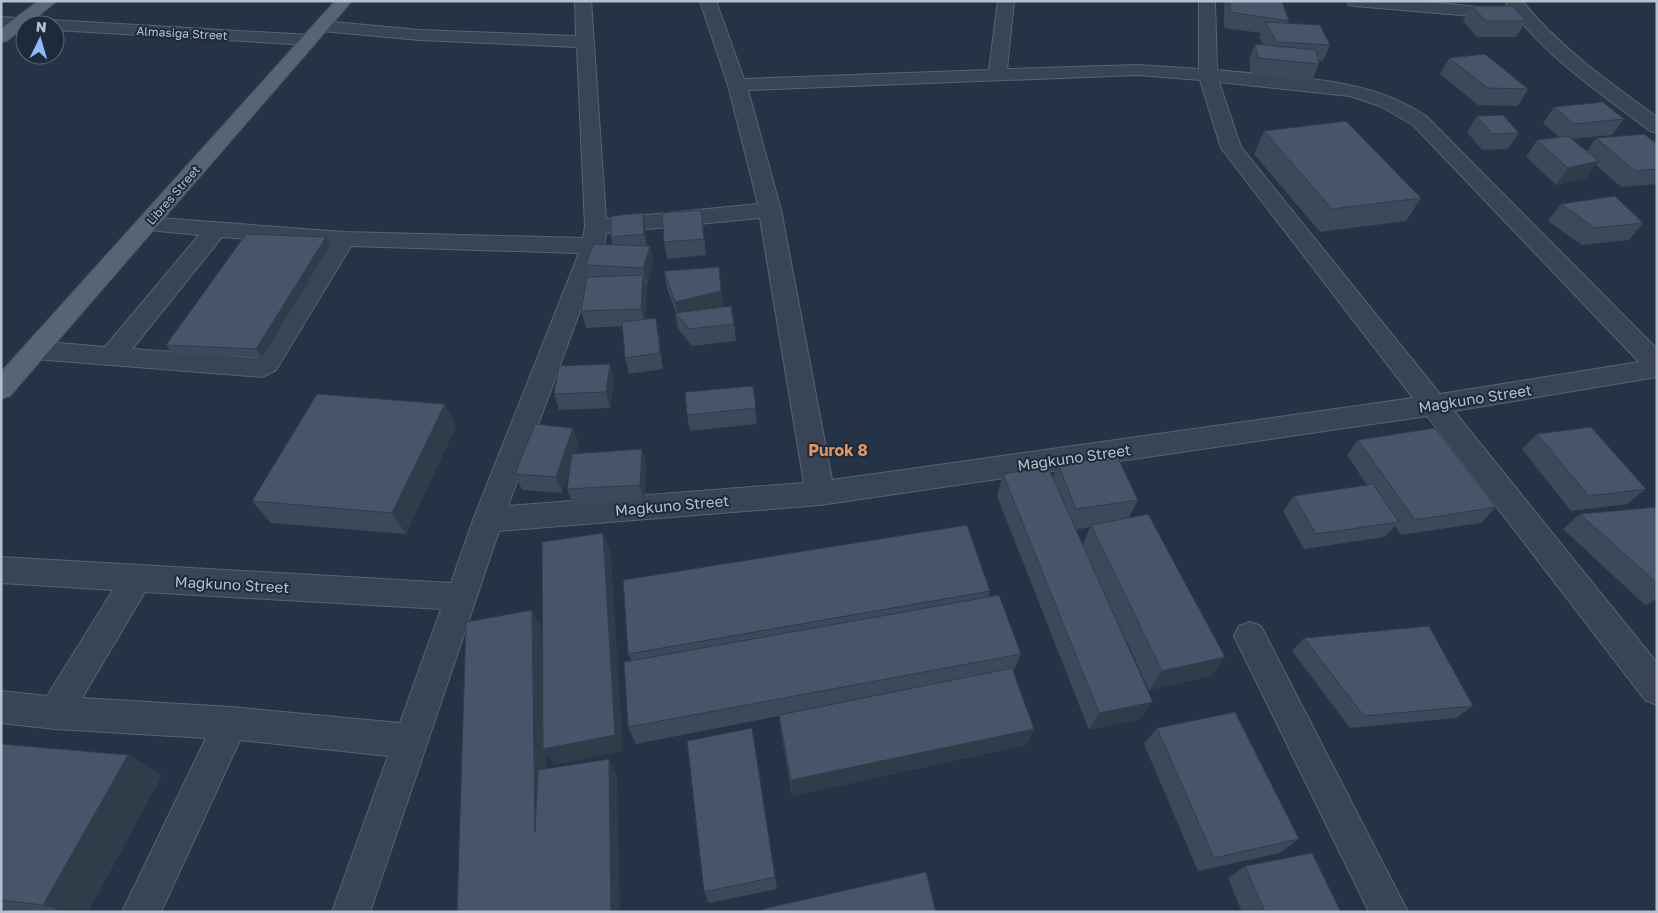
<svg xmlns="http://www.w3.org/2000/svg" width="1658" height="913" font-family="'Golos Text',sans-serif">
<rect width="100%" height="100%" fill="#243346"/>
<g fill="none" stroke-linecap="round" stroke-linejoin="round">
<g stroke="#586372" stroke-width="2">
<path id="minor" d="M575,1h16l15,218 152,-15 -30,-119 -28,-84h16l28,78 245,-9 9,-69h16l-7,68 131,-4 61,4v-68h16l2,69c70,8 150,5 210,47l230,232v28l-203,34 203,252v42l-12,-5 -218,-284 -607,89 -321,26 -129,381h-38l56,-156 -148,-16 -79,172h-39l84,-174 -151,-9 -54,-6v-32l46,5 66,-106 -112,-7v-26l450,26 22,-63 106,-267 -228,-7 -75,124 -14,7 -227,-18 -9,-3 -3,-6 3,-6 9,-3 70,6 94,-112 -60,-6 -3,-5 3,-5 8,-2 197,15 239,6 2,-11 -8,-180 -157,-7 -98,-9 -6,-1 -3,-4 3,-4 6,-1 98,9 156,6zM1138,75l62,5 21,68 192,250 -581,82 -51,-270 -33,-120zM1219,82l131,14 30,10 33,19 226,237 -199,32 -199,-247zM760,218l44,265 -296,23 96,-260 2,-13zM222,237l107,8 -72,113 -125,-9zM145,592l296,17 -41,114 -169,-16 -149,-9z
M1347,1h70l94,9 -6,-9h17c38,47 87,81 135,116v16l-7,-2c-46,-36 -98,-69 -134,-116l-8,4 -153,-13 -6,-1z
M1,17l308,18 6,1 3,4 -3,4 -6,1 -254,-15v-5h-30v3l-24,-1z
M1250,622l11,4 147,286h-39l-135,-276 5,-10z"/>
</g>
<g stroke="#434e5e" stroke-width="2">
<path id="major" d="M38,1h19l-50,40 -6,1v-13z
M335,1h17l-342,395 -9,3v-27z"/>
</g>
<use href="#minor" fill="#394555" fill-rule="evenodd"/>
<use href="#major" fill="#576475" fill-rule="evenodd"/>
</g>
<path fill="#3c495b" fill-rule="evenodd" d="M1225,1h57l7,20 -1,2 42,22 -7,16h-5l1,3 -7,17 -61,-6 -2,-15 6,-16h8l-4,-6 2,-5 -37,-5v-22z
M1472,6l54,15 -10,16h-39l-14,-16z
M1449,58l79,31 -10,17 -40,-1 -38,-31z
M1554,107l70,12 -12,16 -41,4 16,12 9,-13 61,6v40l-36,3 -25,-22 -10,13 -30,7 -30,-28 11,-17 22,-3 -16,-14z
M1477,116l42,17 -11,16 -26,1 -15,-18z
M1264,131l157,67 -15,23 -86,11 -66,-78z
M1561,204l82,19 -14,17 -47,5 -34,-24z
M643,213l3,16 1,17h3l3,17 -6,22h-2l2,6 -2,28 14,15 4,35 -34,5 -4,-16 -2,-32 -37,2 -5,-17 8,-34 -3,-12 26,-21 -1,-7z
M703,226l3,29 -39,4 -3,-17z
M326,237l4,9 -68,111 -89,-3 -7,-9z
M719,267l4,40 11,17 2,17 -44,5 -14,-17 -3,-16h1l-9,-25 -3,-17z
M610,364l4,16 -4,28 -51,2 -5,-16z
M753,386l4,38 -67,7 -3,-16z
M456,426l-50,108 -135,-11 -19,-22z
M1537,434l109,55 -19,15 -56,7 -49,-62z
M1358,440l138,67 -15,16 -80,12 -6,-9 -10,11 -81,12 -21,-38 11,-15 73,-11 -20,-30z
M579,443l-4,10 67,-4 4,16 -2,35 -71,5 -6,-16 3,-20 -8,24 -40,-3 -7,-16z
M1058,464l80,36 -9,17 96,140 -14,19 -62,14 -40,-87 32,116 -52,11 -92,-234 6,-22 50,4zM1090,527l-7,17 -7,-14z
M1657,507v93l-12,5 -82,-76 17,-15z
M990,591l-2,6 33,57 -8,18 21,57 -8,16 -234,51 -11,-64 -2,-16 -143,28 -8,-17 3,-67 -3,-6z
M1304,638l169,68 -17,12 -106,10 -58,-77z
M1157,728l142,111 -19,14 -82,18 -54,-127z
M1,744l127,11 34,20 -74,137h-67l-20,-2z
M755,745l22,144 -68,14 -5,-11z
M1245,866l96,46h-99l-14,-34z"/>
<path fill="#313c4a" d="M1599,161l-13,17 -30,7 12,-17z
M643,213l3,16 1,22 -3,-17z
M326,237l4,9 -68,111 -6,-8z
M650,246l3,17 -6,22 -4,-17z
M719,267l2,16 2,25 -45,8 -3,-14z
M643,275l4,16 -3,34 -3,-16z
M656,318l3,16 4,35 -3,-16z
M610,364l4,16 -4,28 -4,-16z
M445,404l11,22 -50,108 -14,-21z
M573,428l6,15 -17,50 -6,-16z
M642,449l4,16 -2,35 -4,-15z
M603,533l8,21 12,197 -69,14 -8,-12 2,93 -13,-14 -3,-222 11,20z
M1657,598v2l-12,5z
M1225,657l-14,19 -62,14 13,-19z
M1153,702l-12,17 -52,11 10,-17z
M1034,729l-8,16 -234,51 -1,-16z
M128,755l34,20 -74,137h-23l-22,-7z
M609,759l8,16 3,137h-9z"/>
<path fill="#46556a" stroke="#313c4a" d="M1230,1h52l7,20 -59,-9z
M1472,6h40l14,15h-40z
M1265,22l55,3 10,20 -53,-3z
M1255,44l61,6 3,14 -61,-6z
M1485,54l43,35 -40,-1 -39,-30z
M1603,102l21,17 -50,5 -20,-17z
M1503,115l16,18 -27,1 -15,-18z
M1346,121l75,77 -89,11 -68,-78z
M1644,134l13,10v25l-22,2 -39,-33z
M1568,136l31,25 -31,7 -31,-28z
M1615,196l28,27 -48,5 -34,-24z
M701,210l3,29 -40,3 -2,-29z
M643,213l1,21 -33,3v-21z
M246,234l80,3 -70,112 -90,-4z
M593,244l57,2 -7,22 -57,-3z
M719,267l2,24 -46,11 -11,-31z
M643,275l-2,34 -60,2 6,-34z
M731,306l3,18 -44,5 -15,-16z
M656,318l4,35 -35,5 -3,-36z
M610,364l-4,28 -52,2 5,-28z
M753,386l3,22 -69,7 -2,-23z
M317,394l128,10 -53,109 -140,-12z
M535,424l38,4 -17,49 -41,-3z
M1591,427l55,62 -57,7 -52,-62z
M1435,428l61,79 -81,13 -57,-80z
M642,449l-2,36 -73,4 5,-35z
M1117,456l21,44 -62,9 -18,-45z
M1048,467l105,235 -54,11 -96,-239z
M1373,484l26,38 -83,12 -22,-38z
M1657,507v76l-77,-69z
M1148,514l77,143 -63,14 -71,-146z
M967,525l23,66 -362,63 -5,-74z
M603,533l12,202 -72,14 -1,-207z
M999,595l22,59 -393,73 -4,-65z
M532,610l3,222 3,-62 71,-11 2,153h-77v-1l-5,1h-72l9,-290z
M1429,626l44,80 -109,10 -60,-78z
M1012,668l22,61 -243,51 -12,-65z
M1235,712l64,127 -85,19 -57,-130z
M752,728l23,149 -71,15 -17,-151z
M1,744l127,11 -85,150 -42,-5z
M1312,853l29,59h-76l-20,-46z
M926,872l10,40h-173v-3z"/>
<g text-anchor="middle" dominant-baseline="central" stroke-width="4" stroke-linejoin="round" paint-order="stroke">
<g font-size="12" fill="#b7c0ce" stroke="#1e2a3a">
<text transform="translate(182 33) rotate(3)">Almasiga Street</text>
<text transform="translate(173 195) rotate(-49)">Libres Street</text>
</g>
<g font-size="15" fill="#b7c0ce" stroke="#1e2a3a">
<text transform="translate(1475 398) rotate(-9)">Magkuno Street</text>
<text transform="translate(1074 457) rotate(-8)">Magkuno Street</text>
<text transform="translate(672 505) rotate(-5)">Magkuno Street</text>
<text transform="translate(232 584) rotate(3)">Magkuno Street</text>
</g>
<g font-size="16" font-weight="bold" fill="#e1955f" stroke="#1e2a3a">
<text x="838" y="450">Purok 8</text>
</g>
</g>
<rect width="1658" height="913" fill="none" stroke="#b7c0ce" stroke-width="5"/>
<g transform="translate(40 40) rotate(5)"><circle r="24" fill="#1e2a3a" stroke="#5b6675"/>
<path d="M0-4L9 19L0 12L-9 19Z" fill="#8bbaff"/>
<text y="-8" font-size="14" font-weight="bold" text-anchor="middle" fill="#b7c0ce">N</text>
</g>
</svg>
